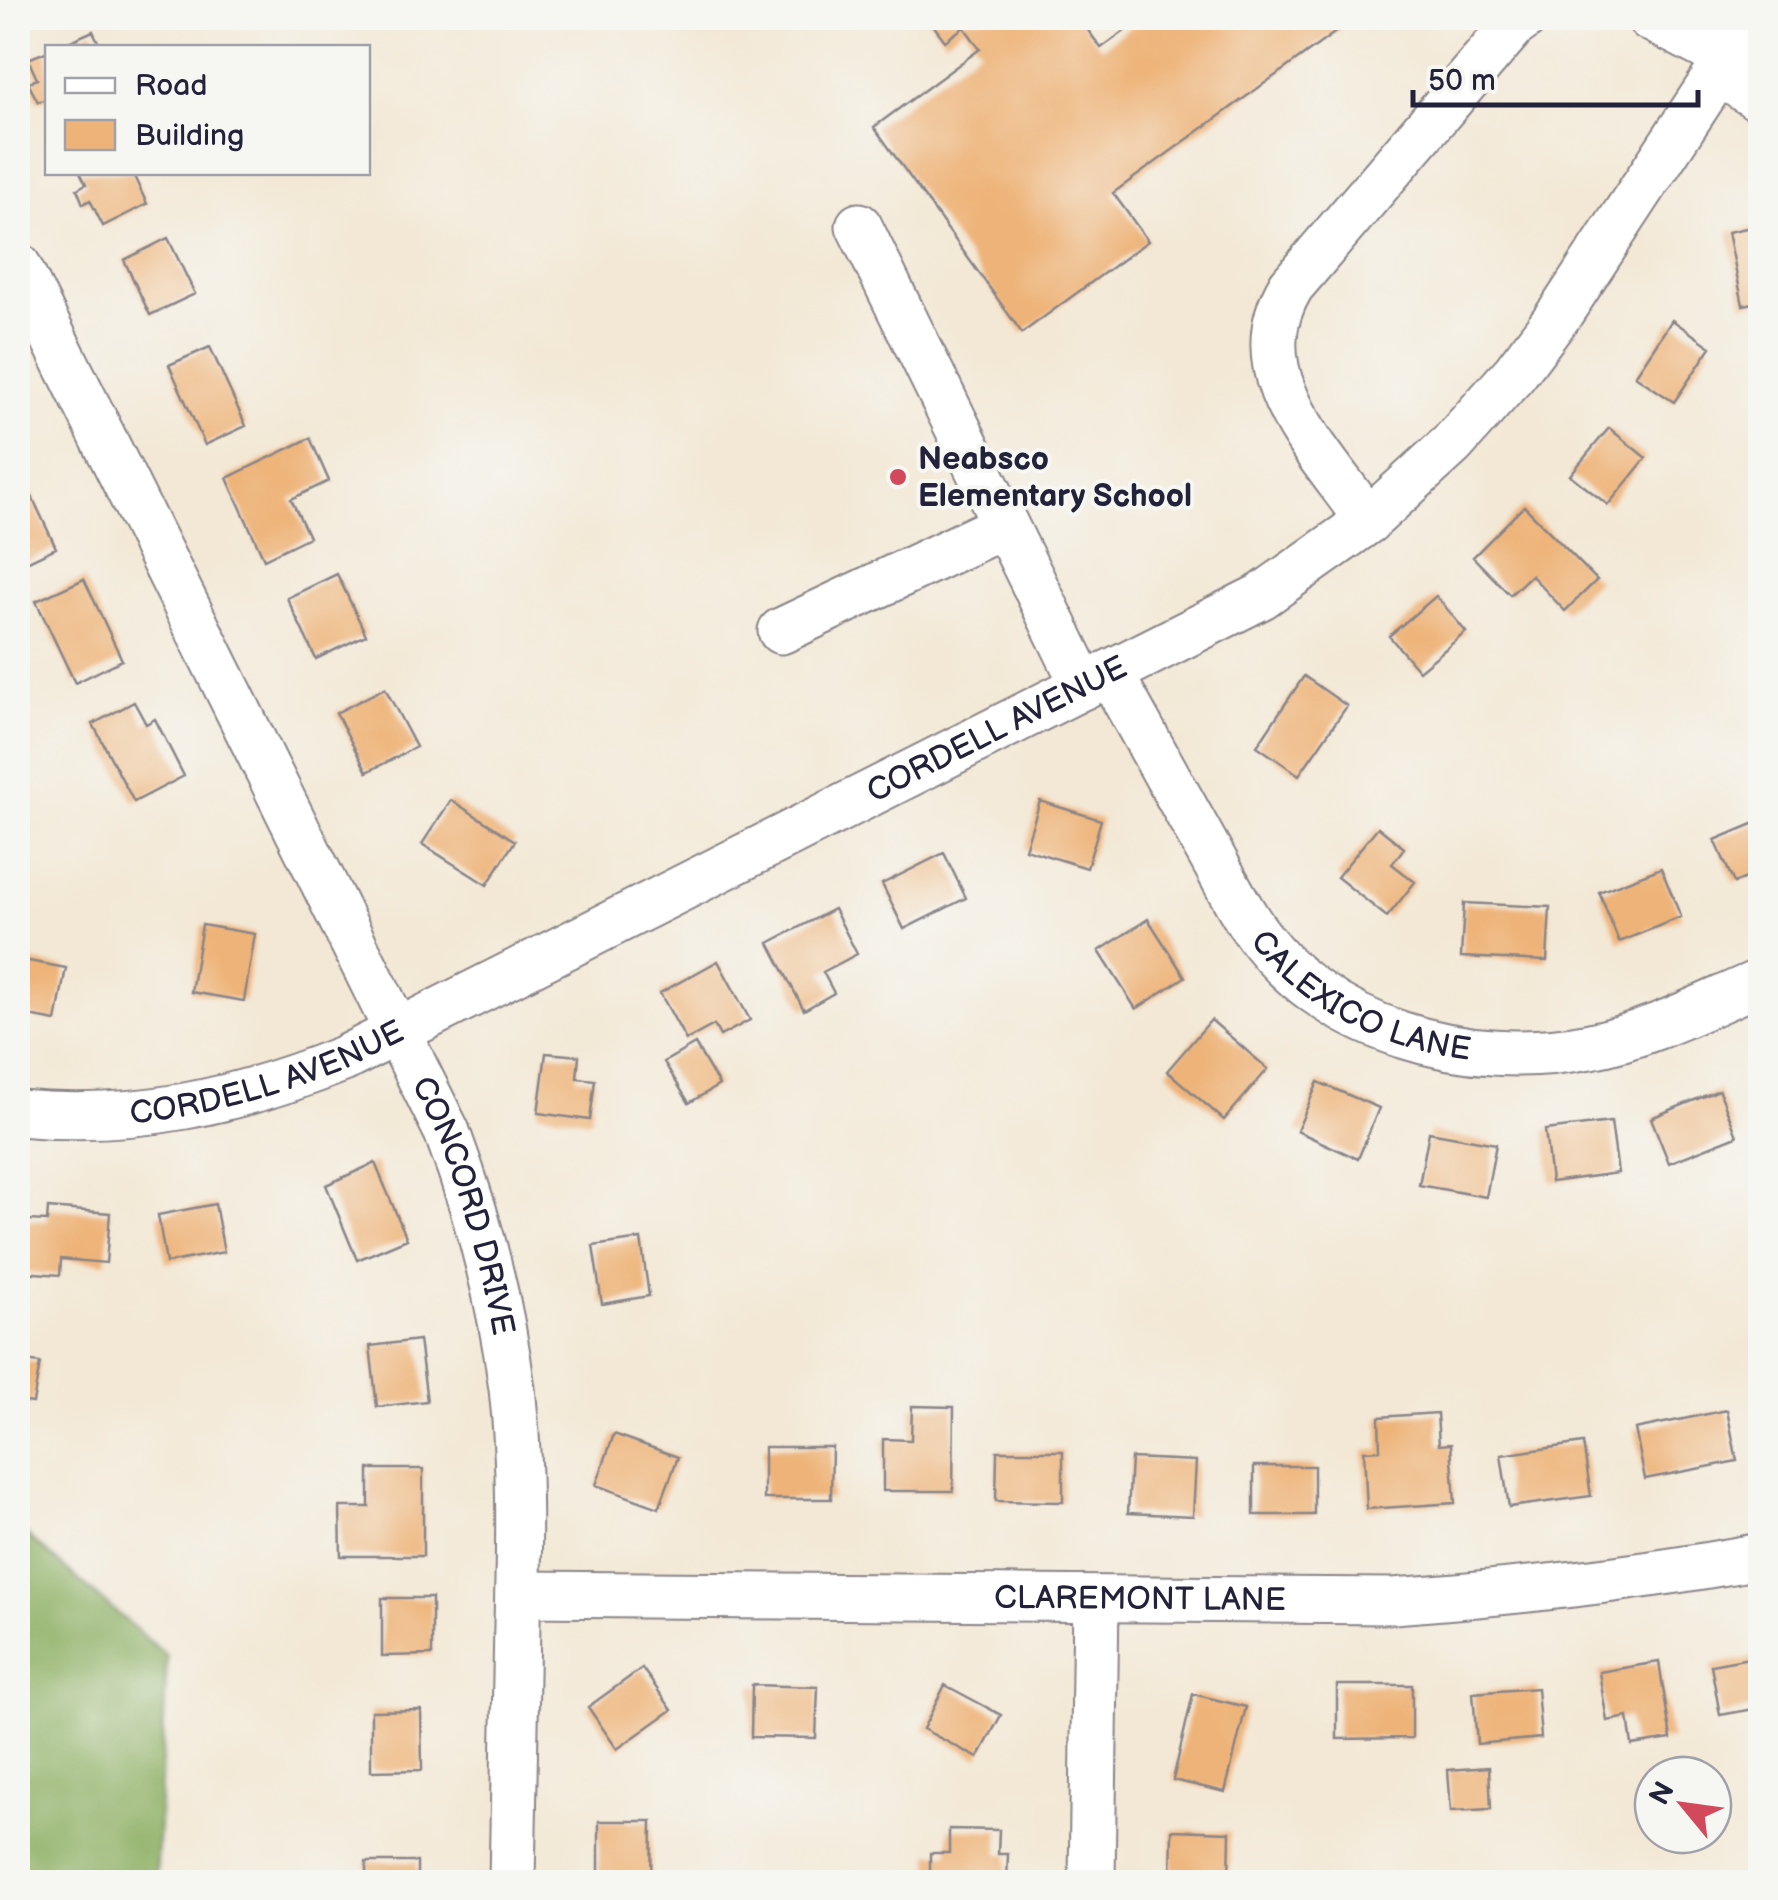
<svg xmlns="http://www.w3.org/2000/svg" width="1778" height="1900" font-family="'Balsamiq Sans',sans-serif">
<rect width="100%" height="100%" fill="#f6f6f2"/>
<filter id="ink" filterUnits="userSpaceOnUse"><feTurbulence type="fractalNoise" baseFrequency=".01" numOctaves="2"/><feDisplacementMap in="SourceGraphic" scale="20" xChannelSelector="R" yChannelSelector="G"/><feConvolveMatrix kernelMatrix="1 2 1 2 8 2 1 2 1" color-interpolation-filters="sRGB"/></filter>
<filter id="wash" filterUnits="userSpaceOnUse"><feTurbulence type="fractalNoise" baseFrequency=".0048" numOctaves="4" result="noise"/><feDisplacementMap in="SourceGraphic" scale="40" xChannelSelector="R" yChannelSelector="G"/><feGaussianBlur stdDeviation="2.25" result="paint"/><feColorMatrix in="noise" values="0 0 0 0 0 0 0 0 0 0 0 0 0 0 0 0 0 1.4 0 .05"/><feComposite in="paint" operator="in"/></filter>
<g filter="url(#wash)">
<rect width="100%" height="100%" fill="#f3e8d5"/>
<path fill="#8caf62" stroke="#57684e" stroke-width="2.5" d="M18,1528l149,128 -11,226h-138z"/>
<g id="blocks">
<path fill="#eeb378" d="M928,18h151l22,30 42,-30h212l-242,175 35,48 -126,92 -148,-206 106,-78 -16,-22 -19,14z
M93,31l8,17h-46z
M48,51v47l-10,4 -10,-19 9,-4 -9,-20z
M80,172h52l15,32 -44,22 -13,-26 -7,4 -6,-15 9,-5z
M1760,225v77l-17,3 -15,-73z
M168,238l27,56 -45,21 -26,-55z
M1672,320l39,27 -37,55 -39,-26z
M210,347l36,79 -41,19 -36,-80z
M1609,428l37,30 -38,47 -38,-30z
M310,438l19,43 -38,18 18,38 -45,22 -37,-81z
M29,490l27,58 -38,18v-71z
M1524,506l73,74 -32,31 -34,-36 -21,20 -37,-38z
M337,574l29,61 -50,24 -29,-61z
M84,579l38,81 -47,23 -39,-82z
M1436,596l30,36 -47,39 -30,-35z
M1304,676l43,30 -48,69 -42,-29z
M385,688l31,59 -49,25 -31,-59z
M134,702l12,22 9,-5 29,57 -50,26 -41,-78z
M451,800l64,41 -28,44 -65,-41z
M1040,801l61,19 -14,48 -62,-19z
M1760,821v51l-26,11 -19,-43z
M1378,827l26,21 -12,16 23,18 -28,35 -50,-40z
M944,853l22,45 -62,31 -22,-45z
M1661,868l20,49 -62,25 -20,-50z
M1464,903l86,4 -3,54 -86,-4z
M834,909l23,45 -34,18 11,21 -30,17 -35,-67z
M1148,919l37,58 -49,32 -37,-58z
M202,925l53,9 -11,67 -53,-9z
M18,959l48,9 -10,53 -38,-7z
M718,961l32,59 -30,16 -6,-11 -28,15 -26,-47z
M1211,1020l57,49 -44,51 -57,-49z
M695,1044l24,41 -30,18 -25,-41z
M546,1053l33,3 -2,22 18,2 -5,40 -52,-7z
M1318,1082l61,26 -21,51 -61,-28z
M1719,1090l18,46 -68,27 -18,-45z
M1611,1122l7,51 -67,9 -6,-52z
M1429,1132l67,12 -10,53 -67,-12z
M375,1163l32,76 -50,21 -31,-75z
M215,1204l9,48 -58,11 -8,-48z
M48,1208l62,5 -4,50 -45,-4 -1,16 -37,-3 5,-52 19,1z
M641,1239l8,57 -47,8 -9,-58z
M419,1340l8,61 -50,6 -7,-61z
M18,1360l22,3 -7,40 -15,-2z
M912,1406l42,1 -1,84h-70v-52l28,1z
M1727,1410l10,51 -92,18 -10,-50z
M1437,1413l2,32 12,-1 4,59 -88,6 -3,-58 16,-1 -1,-33z
M614,1434l64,23 -19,51 -63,-23z
M1583,1443l8,53 -82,11 -8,-52z
M764,1447h68l-1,52h-67z
M997,1451h66v51l-67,-1z
M1131,1458l65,3 -3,55 -65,-3z
M1254,1466h60v49h-60z
M369,1469h54v87h-82l-1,-49h29z
M382,1598h50v57l-50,1z
M1760,1656v52l-40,7 -9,-50z
M1659,1662l12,77 -39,6 -4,-28 -21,4 -8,-49z
M642,1668l30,42 -55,39 -29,-42z
M752,1685l66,2 -2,51 -65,-1z
M945,1685l56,30 -23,43 -55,-29z
M1337,1685h75v53l-75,1z
M1537,1688l4,50 -64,6 -4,-51z
M1193,1694l53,13 -21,85 -52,-12z
M421,1710l1,60 -51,1v-60z
M1489,1767l2,42 -40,2 -3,-41z
M599,1821h53l-1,61h-52z
M949,1829l50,1 -1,24h10l-1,28h-77v-29h19z
M1172,1830l58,2 -1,50h-58z
M366,1862h51v20h-51z"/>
</g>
</g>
<g filter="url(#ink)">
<use href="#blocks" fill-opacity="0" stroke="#8a8588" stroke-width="2.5"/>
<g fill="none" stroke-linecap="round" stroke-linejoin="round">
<g stroke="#8a8588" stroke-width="49">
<g id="minor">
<path d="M1650,18l77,40"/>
<path d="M1718,72l42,27"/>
<path d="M859,226l225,460"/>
<path id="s1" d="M18,266l429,866c31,83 54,170 65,257 9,78 7,158 5,235 -2,86 -3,172 -5,258"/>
<path d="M1368,521c-48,-70 -130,-147 -77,-235l222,-260 11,-8"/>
<path d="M781,631l224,-106"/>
<path id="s2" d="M1110,673c32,58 64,115 96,173 15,26 28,54 45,79 71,107 217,145 339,121 59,-11 115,-41 170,-64"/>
<path id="s3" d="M18,1113c117,11 217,-11 325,-54l919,-463 106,-75 84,-77 63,-71 46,-61 193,-294"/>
<path id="s4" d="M518,1594l875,7c124,-9 245,-22 367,-45"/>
<path d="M1092,1882l4,-282"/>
</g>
</g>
<use href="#minor" stroke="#fff" stroke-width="45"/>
</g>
</g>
<circle fill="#d1495b" stroke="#f6f6f2" stroke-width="4" cx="898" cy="477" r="10"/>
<g text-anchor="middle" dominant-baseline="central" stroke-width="8" stroke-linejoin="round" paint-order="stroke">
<g font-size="32" font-weight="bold" fill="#22223b" stroke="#f6f6f2" text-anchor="start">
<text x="918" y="459">Neabsco<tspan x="918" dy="37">Elementary School</tspan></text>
</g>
<g font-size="32" fill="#22223b" stroke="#f6f6f2">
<text stroke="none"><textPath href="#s3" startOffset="1065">CORDELL AVENUE</textPath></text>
<text stroke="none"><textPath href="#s2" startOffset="425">CALEXICO LANE</textPath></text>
<text stroke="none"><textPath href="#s3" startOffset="255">CORDELL AVENUE</textPath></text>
<text stroke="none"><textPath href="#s1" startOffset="1042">CONCORD DRIVE</textPath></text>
<text stroke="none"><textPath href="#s4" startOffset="622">CLAREMONT LANE</textPath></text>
</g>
</g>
<rect width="1778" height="1900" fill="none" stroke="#f6f6f2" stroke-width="60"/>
<rect x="45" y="45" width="325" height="130" fill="#f6f6f2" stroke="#a1a1a9" stroke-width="2.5"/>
<rect x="65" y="78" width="50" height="15" fill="#ffffff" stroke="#a1a1a9" stroke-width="2.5"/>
<text x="135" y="95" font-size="30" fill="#22223b">Road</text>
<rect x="65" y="120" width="50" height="30" fill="#eeb378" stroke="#a1a1a9" stroke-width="2.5"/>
<text x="135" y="145" font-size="30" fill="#22223b">Building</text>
<g transform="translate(1683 1805) rotate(299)"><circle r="48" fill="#f6f6f2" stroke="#a1a1a9" stroke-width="2.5"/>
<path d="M0-8L18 38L0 25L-18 38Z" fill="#d1495b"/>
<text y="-15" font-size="28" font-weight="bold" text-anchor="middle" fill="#22223b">N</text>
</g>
<path d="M1413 90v15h285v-15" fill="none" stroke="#22223b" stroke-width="5"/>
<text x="1428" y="90" font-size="30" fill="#22223b" stroke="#f6f6f2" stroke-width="8" paint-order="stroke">50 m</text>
</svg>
